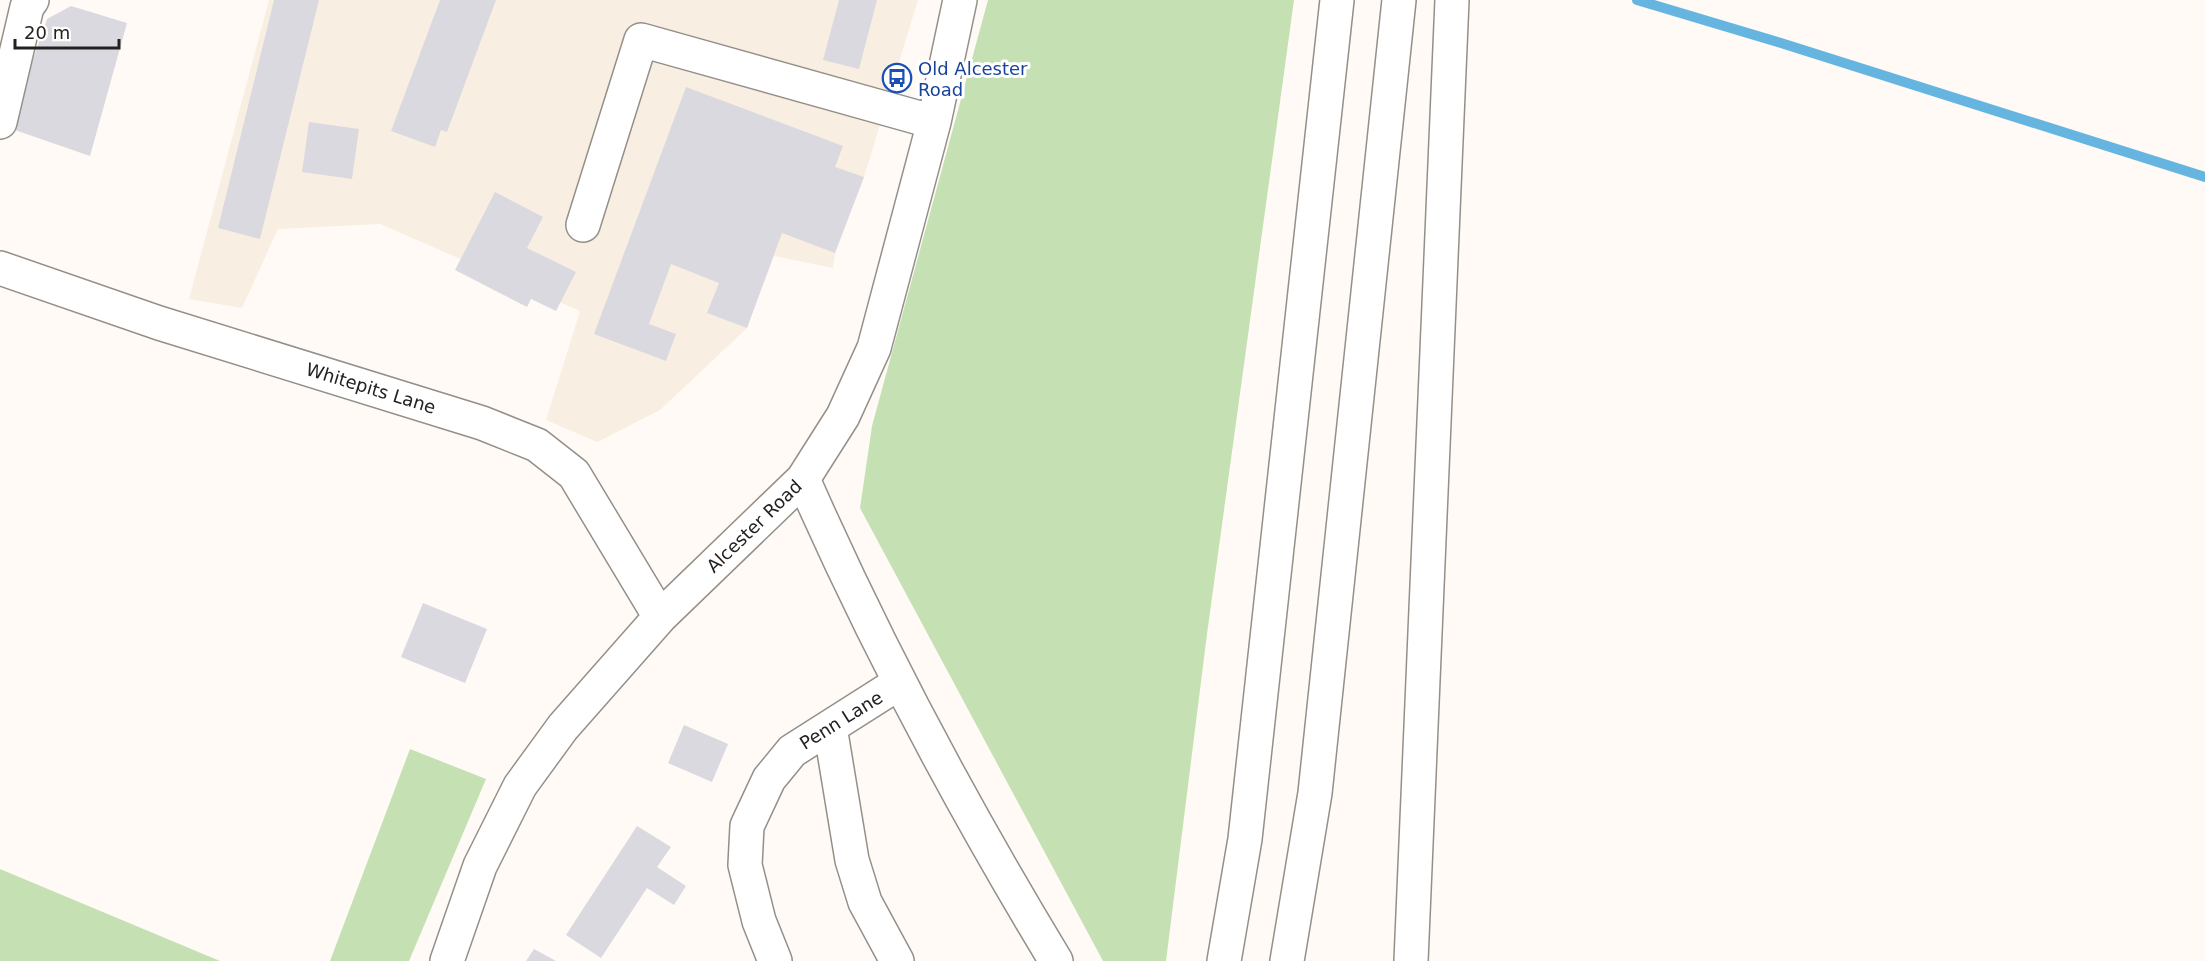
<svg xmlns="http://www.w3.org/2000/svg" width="2205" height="961" font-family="'DejaVu Sans',sans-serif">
<rect width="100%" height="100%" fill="#fffaf5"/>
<path fill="#f9eee2" d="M269,0h649l-54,177 -29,76 -2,15 -59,-12 -27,72 -87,82 -63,32 -51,-22 34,-109 -200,-87 -102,5 -36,79 -53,-9z"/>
<path fill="#c5e1b3" d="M988,0h306l-87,634 -41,327h-63l-243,-453 12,-82z
M410,749l76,30 -77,182h-79z
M0,869l220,92h-220z"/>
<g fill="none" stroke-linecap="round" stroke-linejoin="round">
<path stroke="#65b5e0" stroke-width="10" d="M1637,0l144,43 424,134"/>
</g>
<path fill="#dbd9e0" d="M274,0h45l-59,239 -42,-11z
M440,0h56l-49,132 -6,-2 -6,17 -44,-16z
M839,0h38l-18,69 -36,-9z
M71,6l56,17 -37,133 -81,-28 38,-109z
M686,87l157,59 -8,21 29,10 -29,76 -53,-20 -35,95 -40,-15 12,-30 -48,-19 -22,60 27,10 -10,27 -72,-27z
M309,122l50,7 -7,50 -50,-7z
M495,192l48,25 -16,31 49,24 -20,39 -25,-12 -4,8 -72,-37z
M423,603l64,26 -22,54 -64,-26z
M684,725l44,19 -16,38 -44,-19z
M637,826l34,21 -14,20 29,19 -12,19 -27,-17 -46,70 -35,-23z
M534,949l22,12h-30z"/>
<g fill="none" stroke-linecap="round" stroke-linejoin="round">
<g stroke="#948f89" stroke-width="36">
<path id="minor" d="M0,122l27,-115 5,-7
M583,225l58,-185 293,82
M0,268l159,55 323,100 55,22 37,29 86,143
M803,479c73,166 159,327 253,482
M830,727l22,133 13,42 32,59
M447,961l33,-95 40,-80 43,-59 97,-110 143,-138 40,-63 31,-68 60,-226 26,-122
M775,961l-16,-40 -14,-56 2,-39 22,-47 23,-28 107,-68"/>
</g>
<g stroke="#948f89" stroke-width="36">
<path id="highway" d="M1224,961l21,-122 92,-839
M1287,961l28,-168 84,-793
M1411,961l41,-961"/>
</g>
<use href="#minor" stroke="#fff" stroke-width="33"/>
<use href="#highway" stroke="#fff" stroke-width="33"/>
</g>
<defs>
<g id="bus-ring" transform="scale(1.5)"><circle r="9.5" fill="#fff" stroke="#1a4fb4" stroke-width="1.5"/><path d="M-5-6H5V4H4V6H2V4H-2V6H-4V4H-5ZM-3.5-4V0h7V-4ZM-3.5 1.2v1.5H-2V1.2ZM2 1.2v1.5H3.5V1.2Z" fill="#1a4fb4"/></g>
</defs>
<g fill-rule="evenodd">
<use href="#bus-ring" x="897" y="78"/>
</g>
<g text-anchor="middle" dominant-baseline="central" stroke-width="6" stroke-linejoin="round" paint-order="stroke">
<g font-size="18" fill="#164399" stroke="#fff" text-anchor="start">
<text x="918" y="68">Old Alcester<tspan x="918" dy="21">Road</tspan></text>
</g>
<g font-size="18" fill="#242220" stroke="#fff">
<text transform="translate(371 388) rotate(17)">Whitepits Lane</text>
<text transform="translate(754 526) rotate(-44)">Alcester Road</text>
<text transform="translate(841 720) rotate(-32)">Penn Lane</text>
</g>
</g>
<path d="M15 39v9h104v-9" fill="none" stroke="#242220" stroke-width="3"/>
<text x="24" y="39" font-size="18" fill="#242220" stroke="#ffffff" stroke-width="4.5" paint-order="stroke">20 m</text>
</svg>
